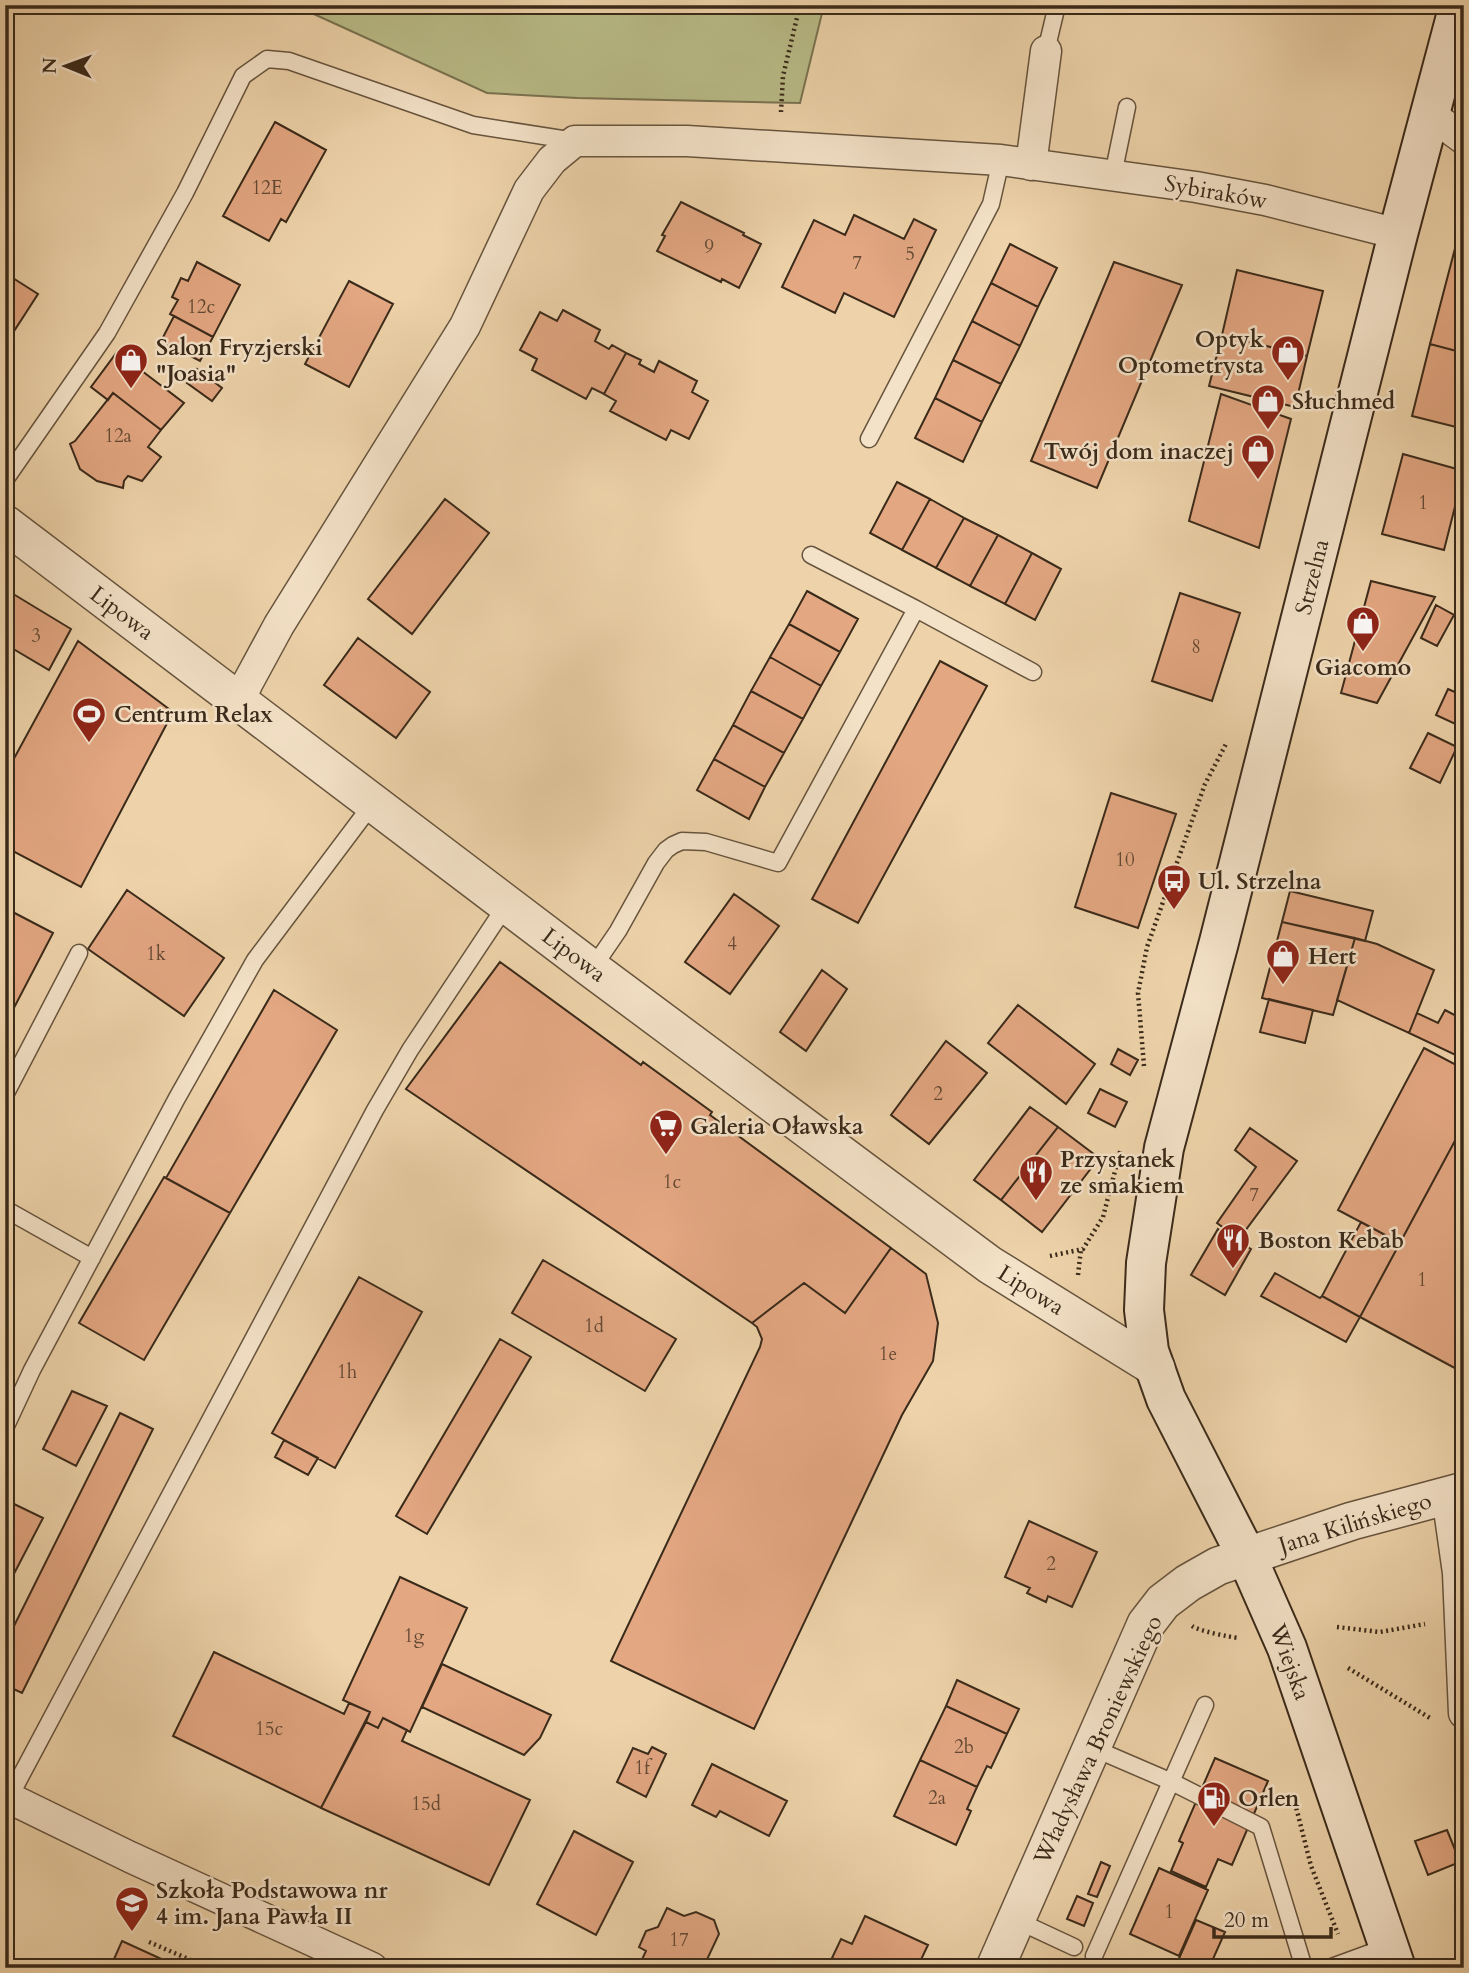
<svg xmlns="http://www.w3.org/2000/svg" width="1469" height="1973" font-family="Cardo,serif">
<rect width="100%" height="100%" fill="#eed3aa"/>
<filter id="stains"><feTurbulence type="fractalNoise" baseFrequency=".00286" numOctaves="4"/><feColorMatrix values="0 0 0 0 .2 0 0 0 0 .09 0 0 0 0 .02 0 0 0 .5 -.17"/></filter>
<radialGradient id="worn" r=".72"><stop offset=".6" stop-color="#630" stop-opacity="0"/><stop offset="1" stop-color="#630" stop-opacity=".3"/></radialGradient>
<path fill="#b9bc88" stroke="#7a7351" stroke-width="2" d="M294,5h530l-24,98 -223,-5 -90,-5z"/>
<path fill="#e3a782" stroke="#3a2a1a" stroke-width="2" d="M275,122l51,28 -40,72 -5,-3 -12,22 -46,-25z
M681,202l63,31 -1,2 18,9 -22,44 -17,-9 -1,3 -64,-31 8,-15 -3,-1z
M1464,214v139l-34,-9z
M854,215l50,24 10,-20 22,11 -42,87 -50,-24 -9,20 -53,-26 32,-67 31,15z
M1010,244l47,24 -19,39 -47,-24z
M197,262l43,23 -27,52 -43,-23 8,-14 -6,-3 9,-19 7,3z
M1114,262l68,23 -85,203 -66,-27z
M1237,270l86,21 -16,65 -85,-21z
M5,273l33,21 -33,51z
M349,281l44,23 -44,83 -44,-23z
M991,283l47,24 -18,39 -48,-25z
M563,310l37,20 -5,11 14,8 3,-4 14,8 -22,41 -12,-6 -6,11 -54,-29 5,-11 -17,-9 20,-38 17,9z
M174,316l39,21 -13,24 -39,-20z
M972,321l48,25 -19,38 -48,-24z
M1222,335l85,21 -12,51 -86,-21z
M1430,344l34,9v76l-52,-13z
M117,352l67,51 -23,27 -48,-37 -5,7 -17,-13z
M626,353l15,7 -2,4 15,8 5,-11 38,20 -5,11 16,9 -19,38 -18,-9 -5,10 -56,-29 6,-10 -12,-7z
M953,360l48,24 -19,38 -47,-24z
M197,369l25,19 -10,13 -25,-18z
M113,393l48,37 -13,17 13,10 -19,24 -14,-5 -4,5 -1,7 -26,-7 -17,-12 -10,-25 5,-3z
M1221,394l70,25 -32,129 -70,-27z
M935,398l47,24 -19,40 -48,-24z
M1403,454l61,17 -20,79 -62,-16z
M897,482l33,17 -28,51 -32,-17z
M445,499l44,34 -77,101 -44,-35z
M930,499l34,19 -28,50 -34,-18z
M964,518l34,17 -28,51 -34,-18z
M998,535l34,18 -27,51 -35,-18z
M1032,553l29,16 -26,51 -30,-16z
M1371,581l64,16 -58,106 -36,-10z
M5,589l66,40 -22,41 -44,-26z
M807,591l51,28 -18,33 -51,-28z
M1180,593l60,20 -28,88 -60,-20z
M1436,605l18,10 -17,31 -16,-8z
M789,624l51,28 -19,34 -51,-29z
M358,638l72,54 -34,46 -72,-53z
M78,641l95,71 -92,175 -76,-40v-72z
M770,657l51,29 -18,33 -52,-28z
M940,661l47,25 -129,237 -46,-24z
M1448,689l16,7v32l-28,-13z
M751,691l52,28 -19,34 -51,-28z
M733,725l51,28 -19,34 -51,-28z
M1428,733l29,14 -17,36 -30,-15z
M714,759l51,28 -16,32 -52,-29z
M1111,793l65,21 -38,114 -63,-21z
M127,890l97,68 -40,58 -96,-67z
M1290,891l83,20 -8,30 -83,-19z
M734,894l45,32 -49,68 -45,-32z
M5,908l48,25 -48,92z
M1282,922l73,16 -22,77 -71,-17z
M1355,938l22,6 57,26 -25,63 -72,-33z
M500,962l141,103 2,-3 69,50 -2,3 181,133 -46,65 -41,-30 -52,40 -346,-234z
M822,970l25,19 -41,62 -26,-19z
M274,990l63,40 -107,183 -64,-35z
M1269,999l44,11 -8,33 -45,-11z
M1018,1005l77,59 -29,40 -78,-61z
M1445,1010l19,10v39l-55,-26 8,-20 21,10z
M946,1041l41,32 -58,71 -38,-29z
M1424,1048l40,21v55l-64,119 -62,-33z
M1118,1049l20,11 -8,15 -19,-11z
M1100,1089l27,13 -12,25 -27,-14z
M1030,1107l28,20 -57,73 -27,-20z
M1464,1124v249l-104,-56z
M1058,1127l41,31 -57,74 -41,-32z
M1250,1128l47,33 -58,78 -22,-16 39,-56 -21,-17z
M164,1177l66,36 -86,147 -65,-37z
M1361,1222l39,21 -40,74 -38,-21z
M1218,1229l33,20 -26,46 -34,-20z
M891,1248l35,26 12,49 -5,38 -31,54 -148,314 -143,-68 149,-314 2,-8 -5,-12 -5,-4 52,-40 41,30z
M543,1260l133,79 -31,52 -133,-78z
M1275,1273l45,25 2,-2 38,21 -14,25 -85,-46z
M359,1277l63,35 -87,156 -63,-35z
M500,1339l31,18 -104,177 -31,-18z
M72,1391l35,15 -31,60 -33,-17z
M120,1413l33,16 -131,264 -17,-8v-41z
M284,1440l34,18 -10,17 -33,-18z
M12,1503l31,15 -38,73v-76z
M1029,1521l68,31 -25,55 -24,-11 -2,6 -19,-9 3,-5 -25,-11z
M400,1577l67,31 -57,124 -27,-14 -5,10 -12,-6 4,-10 -27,-12z
M214,1652l130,62 5,-11 21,9 -49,96 -148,-72z
M442,1664l109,51 -11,23 -16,17 -102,-48z
M957,1680l62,29 -12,25 -61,-28z
M946,1706l61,28 -16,34 -4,-2 -10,21 -57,-27z
M383,1718l24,12 -5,11 128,59 -41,85 -168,-77 45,-86 12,6z
M652,1747l14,7 -20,43 -29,-15 16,-34 15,6z
M1215,1758l53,23 -36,84 -14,-6 -12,28 -35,-16 12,-28 -4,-2z
M920,1760l57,27 -10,22 4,2 -15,34 -62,-29z
M712,1764l75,37 -18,35 -49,-25 -4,6 -24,-12z
M1447,1830l13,32 -32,13 -13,-34z
M574,1831l59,31 -37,73 -59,-31z
M1101,1862l9,4 -13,31 -9,-3z
M1159,1868l49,22 -29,66 -49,-22z
M1077,1896l16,7 -9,23 -17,-7z
M667,1908l17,8 12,-4 18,8 5,14 -16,34h-65l8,-17 -7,-4 7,-16 12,-4z
M865,1916l63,29 -11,23h-76l2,-5 -11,-5 9,-19 11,5z
M1196,1920l29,12 -16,36h-21l-11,-5z
M122,1941l59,27h-71z"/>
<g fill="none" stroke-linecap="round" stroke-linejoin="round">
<g stroke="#67543e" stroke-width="19">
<path id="service" d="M1046,51l11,-46
M1113,175l14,-68
M869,439l122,-235 10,-44
M5,480l102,-147 78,-140 58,-117 24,-17 22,2 184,64 102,16
M916,609l117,63
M592,969l26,-38 38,-68 10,-13 7,-5 9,-4 24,1 72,21 138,-254 -105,-54
M5,1095l74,-142
M5,1209l87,49
M5,1428l27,-58 145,-272 78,-138 118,-157
M1093,1748l79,34 89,45 43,141
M9,1798l366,-688 35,-60 97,-146
M1016,1920l58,27
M1094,1956l111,-251
M1329,1968l60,-22"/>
</g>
<g stroke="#67543e" stroke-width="33">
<path id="minor" d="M1431,115l33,24
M1031,165l15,-114
M240,701l7,-17 32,-59 186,-299 64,-136 23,-30 23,-19h112l314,19 195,27 69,13 133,34
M1447,1495l11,78 6,140
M5,1796l125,61 242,111"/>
</g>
<g stroke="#67543e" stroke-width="40">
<path id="tertiary" d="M5,524l587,445 398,296 166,103
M995,1968l151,-344 17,-22 25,-19 30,-17 134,-45 112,-30"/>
</g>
<g stroke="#3a2a1a" stroke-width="42">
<path id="secondary" d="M1396,1968l-109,-320 -40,-91 -81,-158 -17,-48 -5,-41 2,-47 18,-115 55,-206 179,-708 61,-229"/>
</g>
<path stroke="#3a2a1a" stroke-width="4.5" stroke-dasharray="2 3.5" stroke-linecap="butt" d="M781,112l2,-36 17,-71
M1144,1066l-6,-73 9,-46 58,-163 21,-40
M1050,1256l33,-7 20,-32 18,-69
M1078,1275l3,-26
M1192,1626c7,5 37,11 47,12
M1337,1627l43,5 45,-8
M1348,1668l82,50
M1295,1803l16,63 27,68
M149,1942l60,26"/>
<use href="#service" stroke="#f4e2c8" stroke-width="16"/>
<use href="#minor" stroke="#f4e2c8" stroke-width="30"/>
<use href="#tertiary" stroke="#f4e2c8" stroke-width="37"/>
<use href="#secondary" stroke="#f4e2c8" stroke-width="38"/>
</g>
<defs>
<g id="shop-pin" transform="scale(1.75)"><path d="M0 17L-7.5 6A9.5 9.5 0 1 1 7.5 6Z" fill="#8f2418" stroke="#f4e2c8"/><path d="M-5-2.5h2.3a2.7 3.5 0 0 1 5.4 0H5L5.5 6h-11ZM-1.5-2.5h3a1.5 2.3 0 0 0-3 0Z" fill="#fff"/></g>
<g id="stadium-pin" transform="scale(1.75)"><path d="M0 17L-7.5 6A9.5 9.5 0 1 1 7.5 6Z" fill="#8f2418" stroke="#f4e2c8"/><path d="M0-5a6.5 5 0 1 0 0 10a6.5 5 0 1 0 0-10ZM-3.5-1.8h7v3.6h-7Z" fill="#fff"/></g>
<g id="bus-pin" transform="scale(1.75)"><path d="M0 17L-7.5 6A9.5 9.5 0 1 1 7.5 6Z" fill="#8f2418" stroke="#f4e2c8"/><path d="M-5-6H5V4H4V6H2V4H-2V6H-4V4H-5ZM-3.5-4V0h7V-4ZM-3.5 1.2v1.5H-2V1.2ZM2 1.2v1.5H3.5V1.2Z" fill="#fff"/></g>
<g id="supermarket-pin" transform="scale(1.75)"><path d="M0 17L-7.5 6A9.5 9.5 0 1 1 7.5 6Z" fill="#8f2418" stroke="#f4e2c8"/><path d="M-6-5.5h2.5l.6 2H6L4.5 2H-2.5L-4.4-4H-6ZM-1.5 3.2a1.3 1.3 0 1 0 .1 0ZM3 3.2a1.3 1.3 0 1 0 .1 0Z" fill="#fff"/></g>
<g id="restaurant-pin" transform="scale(1.75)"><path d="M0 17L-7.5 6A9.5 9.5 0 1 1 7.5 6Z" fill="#8f2418" stroke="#f4e2c8"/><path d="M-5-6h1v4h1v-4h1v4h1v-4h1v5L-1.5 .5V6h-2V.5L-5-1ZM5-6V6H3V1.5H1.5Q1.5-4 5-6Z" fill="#fff"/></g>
<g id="fuel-pin" transform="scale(1.75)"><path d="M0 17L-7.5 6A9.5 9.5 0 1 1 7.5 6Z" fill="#8f2418" stroke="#f4e2c8"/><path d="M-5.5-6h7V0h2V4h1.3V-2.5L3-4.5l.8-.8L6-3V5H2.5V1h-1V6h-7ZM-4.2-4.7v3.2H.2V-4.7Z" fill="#fff"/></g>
<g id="school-pin" transform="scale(1.75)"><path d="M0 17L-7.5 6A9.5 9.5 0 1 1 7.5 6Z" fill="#8f2418" stroke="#f4e2c8"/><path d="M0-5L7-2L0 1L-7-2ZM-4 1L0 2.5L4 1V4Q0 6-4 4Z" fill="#fff"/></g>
</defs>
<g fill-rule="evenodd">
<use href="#shop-pin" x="1288" y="352"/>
<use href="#shop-pin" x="131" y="360"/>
<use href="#shop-pin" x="1268" y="401"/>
<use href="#shop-pin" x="1258" y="451"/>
<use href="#shop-pin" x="1363" y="623"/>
<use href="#stadium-pin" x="89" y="714"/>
<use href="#bus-pin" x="1174" y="881"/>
<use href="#shop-pin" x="1283" y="956"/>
<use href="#supermarket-pin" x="666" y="1126"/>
<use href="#restaurant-pin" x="1036" y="1172"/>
<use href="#restaurant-pin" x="1233" y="1240"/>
<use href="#fuel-pin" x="1214" y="1798"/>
<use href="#school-pin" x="132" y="1903"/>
</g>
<g text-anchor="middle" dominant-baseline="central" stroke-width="5" stroke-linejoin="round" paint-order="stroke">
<g font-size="19" fill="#644934">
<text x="267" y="188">12E</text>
<text x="709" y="247">9</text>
<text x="910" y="254">5</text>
<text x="857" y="263">7</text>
<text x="201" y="307">12c</text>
<text x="118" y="436">12a</text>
<text x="1423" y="503">1</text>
<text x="36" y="636">3</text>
<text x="1196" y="647">8</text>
<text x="1125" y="860">10</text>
<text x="732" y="944">4</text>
<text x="156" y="954">1k</text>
<text x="938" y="1094">2</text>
<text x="672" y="1182">1c</text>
<text x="1254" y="1195">7</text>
<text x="1422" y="1280">1</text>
<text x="594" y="1326">1d</text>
<text x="888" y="1354">1e</text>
<text x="347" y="1372">1h</text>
<text x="1051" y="1564">2</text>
<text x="414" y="1636">1g</text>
<text x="269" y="1729">15c</text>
<text x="964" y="1747">2b</text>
<text x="642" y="1768">1f</text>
<text x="937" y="1798">2a</text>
<text x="426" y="1804">15d</text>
<text x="1169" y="1912">1</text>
<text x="679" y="1940">17</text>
</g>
<g font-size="23" fill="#3a2a1a" stroke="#f4e2c8">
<text transform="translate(1216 192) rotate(10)">Sybiraków</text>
<text transform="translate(1312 577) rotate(-76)">Strzelna</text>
<text transform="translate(122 613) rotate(37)">Lipowa</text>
<text transform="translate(574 955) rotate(37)">Lipowa</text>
<text transform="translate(1031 1290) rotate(32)">Lipowa</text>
<text transform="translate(1355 1523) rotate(-17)">Jana Kilińskiego</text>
<text transform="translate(1290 1662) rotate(70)">Wiejska</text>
<text transform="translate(1098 1740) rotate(-65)">Władysława Broniewskiego</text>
</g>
<g font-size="23" font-weight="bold" fill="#3a2a1a" stroke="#f4e2c8" text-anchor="start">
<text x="1264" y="339" text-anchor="end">Optyk<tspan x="1264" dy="26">Optometrysta</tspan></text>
<text x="156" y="347">Salon Fryzjerski<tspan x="156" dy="26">"Joasia"</tspan></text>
<text x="1292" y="401">Słuchmed</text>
<text x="1234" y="451" text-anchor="end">Twój dom inaczej</text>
<text x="1363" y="667" text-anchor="middle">Giacomo</text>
<text x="114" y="714">Centrum Relax</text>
<text x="1198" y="881">Ul. Strzelna</text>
<text x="1308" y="956">Hert</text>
<text x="690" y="1126">Galeria Oławska</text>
<text x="1060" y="1159">Przystanek<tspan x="1060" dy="26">ze smakiem</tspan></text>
<text x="1258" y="1240">Boston Kebab</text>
<text x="1238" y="1798">Orlen</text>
<text x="156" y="1890">Szkoła Podstawowa nr<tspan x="156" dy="26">4 im. Jana Pawła II</tspan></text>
</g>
</g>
<rect width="1469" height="1973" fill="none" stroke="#eed3aa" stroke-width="28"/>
<rect x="7" y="7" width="1455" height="1959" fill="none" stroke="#3a2a1a" stroke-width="3.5"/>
<rect x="14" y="14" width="1441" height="1945" fill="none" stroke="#3a2a1a" stroke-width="2"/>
<g transform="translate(66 66) rotate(271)" stroke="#f4e2c8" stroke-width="5" paint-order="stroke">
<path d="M0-5L12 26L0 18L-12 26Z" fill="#3a2a1a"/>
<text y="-10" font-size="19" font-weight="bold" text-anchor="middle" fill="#3a2a1a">N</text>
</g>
<path d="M1214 1927v10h117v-10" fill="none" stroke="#3a2a1a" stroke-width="3.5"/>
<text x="1224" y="1927" font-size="21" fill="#3a2a1a" stroke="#f4e2c8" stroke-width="5" paint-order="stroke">20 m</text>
<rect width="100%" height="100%" filter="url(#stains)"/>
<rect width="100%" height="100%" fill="url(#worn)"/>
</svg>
